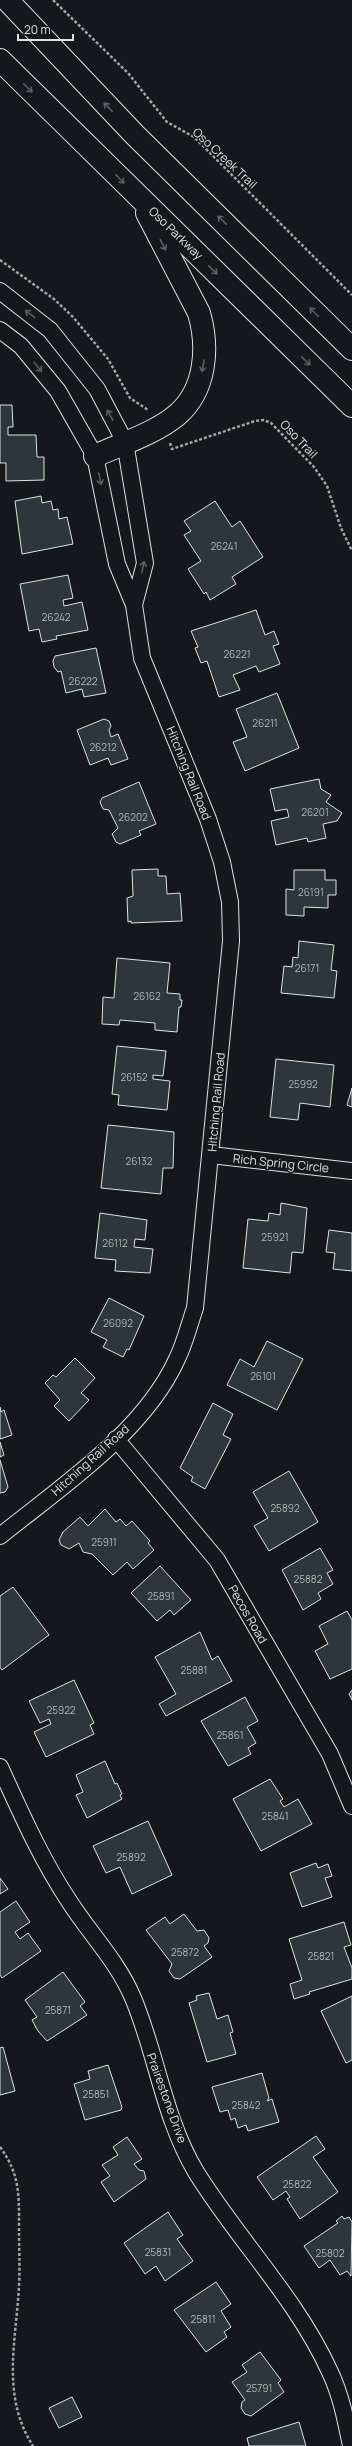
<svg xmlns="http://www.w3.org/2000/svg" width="352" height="2446" font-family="Manrope,sans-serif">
<rect width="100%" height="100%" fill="#14181c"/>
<path fill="#2c363c" stroke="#d8e6dc" d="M0,405h12l1,22h-5v8h28l1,22h7v23l-38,1v-18h-6z
M41,496l1,7 9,-2 2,9 5,-1 1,10 8,-2 6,27 -51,10 -7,-53z
M215,501l17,26 8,-6 23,36 -31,20 4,7 -26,16 -4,-8 -2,2 -16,-25 13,-8 -17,-26 7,-4 -7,-10z
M68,575l5,23 -10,2 1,6 18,-4 6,28 -32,6 1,3 -15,3 -3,-13 -10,2 -9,-47z
M256,610l9,25 9,-4 5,13 -6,2 7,18 -21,8 -3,-6 -23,9 7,15 -21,7 -12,-36 -6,2 -6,-15 3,-1 -7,-16z
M96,648l10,45 -22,4 -2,-8 -16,4 -5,-22 -3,1 -4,-5 -1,-6 2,-5z
M277,693l22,55 -54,23 -12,-29 14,-5 -11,-28z
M104,719l5,2 2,5 -2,4 2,7 7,-3 10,25 -17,6 -3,-7 -18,7 -13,-35z
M319,779l2,10 10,6 -5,7 16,11 -5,8 -14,3 3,14 -18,4 -1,-4 -31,7 -5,-24 18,-4 -2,-8 -12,2 -5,-22z
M139,782l17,42 -17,7 2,4 -21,9 -4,-2 -4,-8 6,-6 -9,-18 -6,-1 -3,-7 2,-4z
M158,869v7h8l1,18 13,-1 2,28 -51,2v-2l-3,1 -1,-24 6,-2 -1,-26z
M294,870h31v10h11v15h-8v13l-24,-1v9l-18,-1v-26l8,1z
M299,941l35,4 -3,25 6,1 -3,27 -53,-5 3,-27 8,1 1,-10 5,1z
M117,958l53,5 -3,30 13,1v6h2l-1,7h-2l-2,25 -22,-2v-7l-35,-3 -1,5 -17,-1 1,-27 11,1z
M117,1046l49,5 -3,25 -10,-1v4l17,2 -3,29 -49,-5 1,-10 -7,-1z
M276,1059l58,6 -4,42 -30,-4 -2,17 -28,-3z
M352,1088v19l-5,-2z
M108,1125l66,7 -1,36h-10l-2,26 -60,-6z
M281,1203l26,5 -4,45 -11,-1 -2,21 -47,-5 5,-49 20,2 1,-8 11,2z
M100,1213l47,7 -2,20 -10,-1 -1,8 19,2 -3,24 -35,-2 1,-11 -21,-2z
M329,1230l23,3v38l-19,-2 2,-16 -9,-1z
M109,1298l35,18 -15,34 -2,-1 -4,8 -20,-10 4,-7 -16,-8z
M267,1341l36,18 -26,51 -50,-25 13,-26 14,8z
M75,1358l20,20 -14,15 8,7 -20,21 -15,-15 6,-6 -15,-17 8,-8 3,2z
M213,1403l20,11 -10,21 8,4 -26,50 -14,-8 2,-4 -13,-9z
M0,1407l1,5 3,-2 8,25 -12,4z
M0,1442l4,13 -4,2z
M0,1460l8,27 -3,5 -5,1z
M289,1471l29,51 -49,29 -15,-25 14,-8 -15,-26z
M105,1509l11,13 4,-3 6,7 6,-5 18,20 -2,2 6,7 -21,19 -6,-7 -14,13 -21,-21 -9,-2 -4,-9 -10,6 -8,-4 -2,-5 4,-8 17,-15 8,9z
M320,1548l13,22 -6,3 6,11 -15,9 3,6 -18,11 -21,-40z
M160,1566l31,34 -17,15 -4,-5 -13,11 -26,-28z
M13,1587l36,48 -47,35 -2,-3v-71z
M347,1611l5,9v49l-22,10 -15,-28 13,-7 -9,-18z
M200,1632l12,28 6,-4 14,25 -66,35 -7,-12 17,-10 -21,-37z
M74,1680l20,43 -4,2 4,9 -48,23 -12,-25 17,-8 -2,-5 -9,4 -11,-22z
M352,1690v10l-3,-6z
M245,1697l13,24 -11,6 9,16 -8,5 3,6 -23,12 -27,-45z
M105,1761l10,23 2,-1 5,11 -2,1 2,4 -35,19 -11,-23 7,-3 -7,-17z
M270,1779l13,20 -3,2 4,6 14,-8 14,25 -51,27 -28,-52z
M148,1821l24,54 -40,19 -12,-27 -14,6 -13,-27z
M316,1863l2,5 10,-4 4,12 -7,2 7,19 -30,10 -12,-34z
M0,1878l8,11 -8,5z
M16,1901l14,21 -15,10 5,7 8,-6 13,18 -39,27 -2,-3v-63z
M184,1914l13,17 7,-1 5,8 -1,5 -4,3 8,11 -32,22 -6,-1 -5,-7 3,-7 -26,-34 19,-13 5,7z
M344,1922l7,23 -7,2 8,21v11l-43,13 1,2 -16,5 -4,-15 12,-4 -13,-41z
M63,1972l22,30 -5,4 7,9 -40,26 -9,-10 -6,-11 5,-3 -12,-17z
M209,1993l8,26 11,-4 5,17 -3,1 6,21 -29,8 -18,-59 8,-3 -1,-4z
M352,1996v64l-6,3 -25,-52z
M3,2047l12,44 -15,4v-47z
M108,2065l14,42 -1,3 -36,10 -11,-36 16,-5 -2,-8z
M262,2073l7,25 -2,3 5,-2 7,23 -31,9 -2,-6 -8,3 -3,-10 -4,2 -3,-10 -8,2 -8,-25z
M316,2136l9,13 -12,8 25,35 -38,27 -13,-20 3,-2 -4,-6 -13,9 -16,-23z
M127,2137l15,22 -8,5 5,6 5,1 2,8 -32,23 -13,-20 9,-6 -8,-11 16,-10 -5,-8z
M168,2212l15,23 -6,4 16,22 -28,20 -9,-15 -11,8 -21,-31z
M342,2216l2,3 5,-2 3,5 -1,54 -4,-5 -7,4 -10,-15 -11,8 -15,-22 34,-23 -2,-2z
M216,2282l15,22 -10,7 10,16 -7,5 3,5 -21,15 -32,-42z
M260,2352l21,28 -3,3 6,9 -33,24 -6,-2 -4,-6 1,-6 3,-2 -13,-18 15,-10 -5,-7z
M72,2397l10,20 -23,11 -10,-20z
M299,2422l7,24h-57l-2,-8z"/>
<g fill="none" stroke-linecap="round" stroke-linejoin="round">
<g stroke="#d8e6dc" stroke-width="18">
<path id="minor" d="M0,291l50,39 47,59 28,53 20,121 -11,42
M0,330l21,16 37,45 37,65 22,108 17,41 8,53 66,161 14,43 8,40 1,39 -36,367c-6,17 -10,35 -18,51 -33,73 -116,128 -177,177
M211,1155l141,16
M116,1439l101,121 113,194 22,52
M0,1767c21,46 41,92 69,134 21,33 49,61 64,97 24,57 31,121 63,174 42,68 101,127 134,200 11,23 16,49 21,74"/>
</g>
<g stroke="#d8e6dc" stroke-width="24">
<path id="primary" d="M7,0l128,135 217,214
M0,60l352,346
M95,456c26,-12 59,-22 82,-41 29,-25 32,-67 22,-102l-52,-100"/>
</g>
<path stroke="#9da8a2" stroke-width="2.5" stroke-dasharray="3 2" stroke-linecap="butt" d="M53,0l75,73 39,49 27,15 158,158
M0,260l54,39 19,18 35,42 22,39 18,12
M170,443l2,6 83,-28 9,-1 7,3 43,44 13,19 14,42 11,23
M0,2147c20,27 19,48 19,81 0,19 1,38 0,58 -3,56 -18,110 14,160"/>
<use href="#minor" stroke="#14181c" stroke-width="16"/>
<use href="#primary" stroke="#14181c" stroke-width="22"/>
</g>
<defs><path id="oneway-shaft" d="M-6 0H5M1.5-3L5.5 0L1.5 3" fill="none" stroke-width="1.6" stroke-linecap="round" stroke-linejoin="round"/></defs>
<g stroke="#59605f">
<use href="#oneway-shaft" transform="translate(28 88) rotate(45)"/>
<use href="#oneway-shaft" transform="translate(108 107) rotate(-134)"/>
<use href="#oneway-shaft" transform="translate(120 179) rotate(45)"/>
<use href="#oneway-shaft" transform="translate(222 220) rotate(-136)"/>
<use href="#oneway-shaft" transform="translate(163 245) rotate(63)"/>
<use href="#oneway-shaft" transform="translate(213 270) rotate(44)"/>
<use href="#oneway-shaft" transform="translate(314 312) rotate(-135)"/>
<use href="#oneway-shaft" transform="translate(30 314) rotate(-142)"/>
<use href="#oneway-shaft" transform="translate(306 361) rotate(44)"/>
<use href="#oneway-shaft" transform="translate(203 366) rotate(100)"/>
<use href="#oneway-shaft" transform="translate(38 367) rotate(51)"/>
<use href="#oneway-shaft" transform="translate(110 415) rotate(-118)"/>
<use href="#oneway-shaft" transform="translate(100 479) rotate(78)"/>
<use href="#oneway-shaft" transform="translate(143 567) rotate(-79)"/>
</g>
<g text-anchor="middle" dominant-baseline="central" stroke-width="3" stroke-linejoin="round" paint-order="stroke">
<g font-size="10" fill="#adbab4">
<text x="224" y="546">26241</text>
<text x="56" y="617">26242</text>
<text x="237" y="654">26221</text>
<text x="83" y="681">26222</text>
<text x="265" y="723">26211</text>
<text x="103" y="747">26212</text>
<text x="315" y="812">26201</text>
<text x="133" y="817">26202</text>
<text x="311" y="892">26191</text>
<text x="307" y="968">26171</text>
<text x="147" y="996">26162</text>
<text x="134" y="1077">26152</text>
<text x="303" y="1084">25992</text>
<text x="139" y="1161">26132</text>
<text x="275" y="1237">25921</text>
<text x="115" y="1243">26112</text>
<text x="118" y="1323">26092</text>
<text x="263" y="1376">26101</text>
<text x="285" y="1508">25892</text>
<text x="104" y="1542">25911</text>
<text x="308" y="1579">25882</text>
<text x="161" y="1596">25891</text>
<text x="194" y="1670">25881</text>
<text x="61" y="1710">25922</text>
<text x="230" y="1735">25861</text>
<text x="275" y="1816">25841</text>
<text x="131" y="1857">25892</text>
<text x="185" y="1952">25872</text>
<text x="321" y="1956">25821</text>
<text x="58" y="2010">25871</text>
<text x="96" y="2094">25851</text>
<text x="246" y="2105">25842</text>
<text x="297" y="2184">25822</text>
<text x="158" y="2252">25831</text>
<text x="330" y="2253">25802</text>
<text x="203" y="2319">25811</text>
<text x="259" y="2388">25791</text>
</g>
<g font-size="12" fill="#d8e6dc" stroke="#14181c">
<text transform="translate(225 158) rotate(43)">Oso Creek Trail</text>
<text transform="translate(176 233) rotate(44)">Oso Parkway</text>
<text transform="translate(299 439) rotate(46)">Oso Trail</text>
<text transform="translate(189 773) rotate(68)">Hitching Rail Road</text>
<text transform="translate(216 1102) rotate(-85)">Hitching Rail Road</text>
<text transform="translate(281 1163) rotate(6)">Rich Spring Circle</text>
<text transform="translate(90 1460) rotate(-42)">Hitching Rail Road</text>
<text transform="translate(248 1614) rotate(60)">Pecos Road</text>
<text transform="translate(167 2098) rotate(70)">Prairestone Drive</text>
</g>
</g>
<path d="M18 34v6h55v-6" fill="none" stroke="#d8e6dc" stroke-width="2"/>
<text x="24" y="34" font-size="12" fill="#d8e6dc" stroke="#14181c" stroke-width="3" paint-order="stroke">20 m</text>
</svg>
